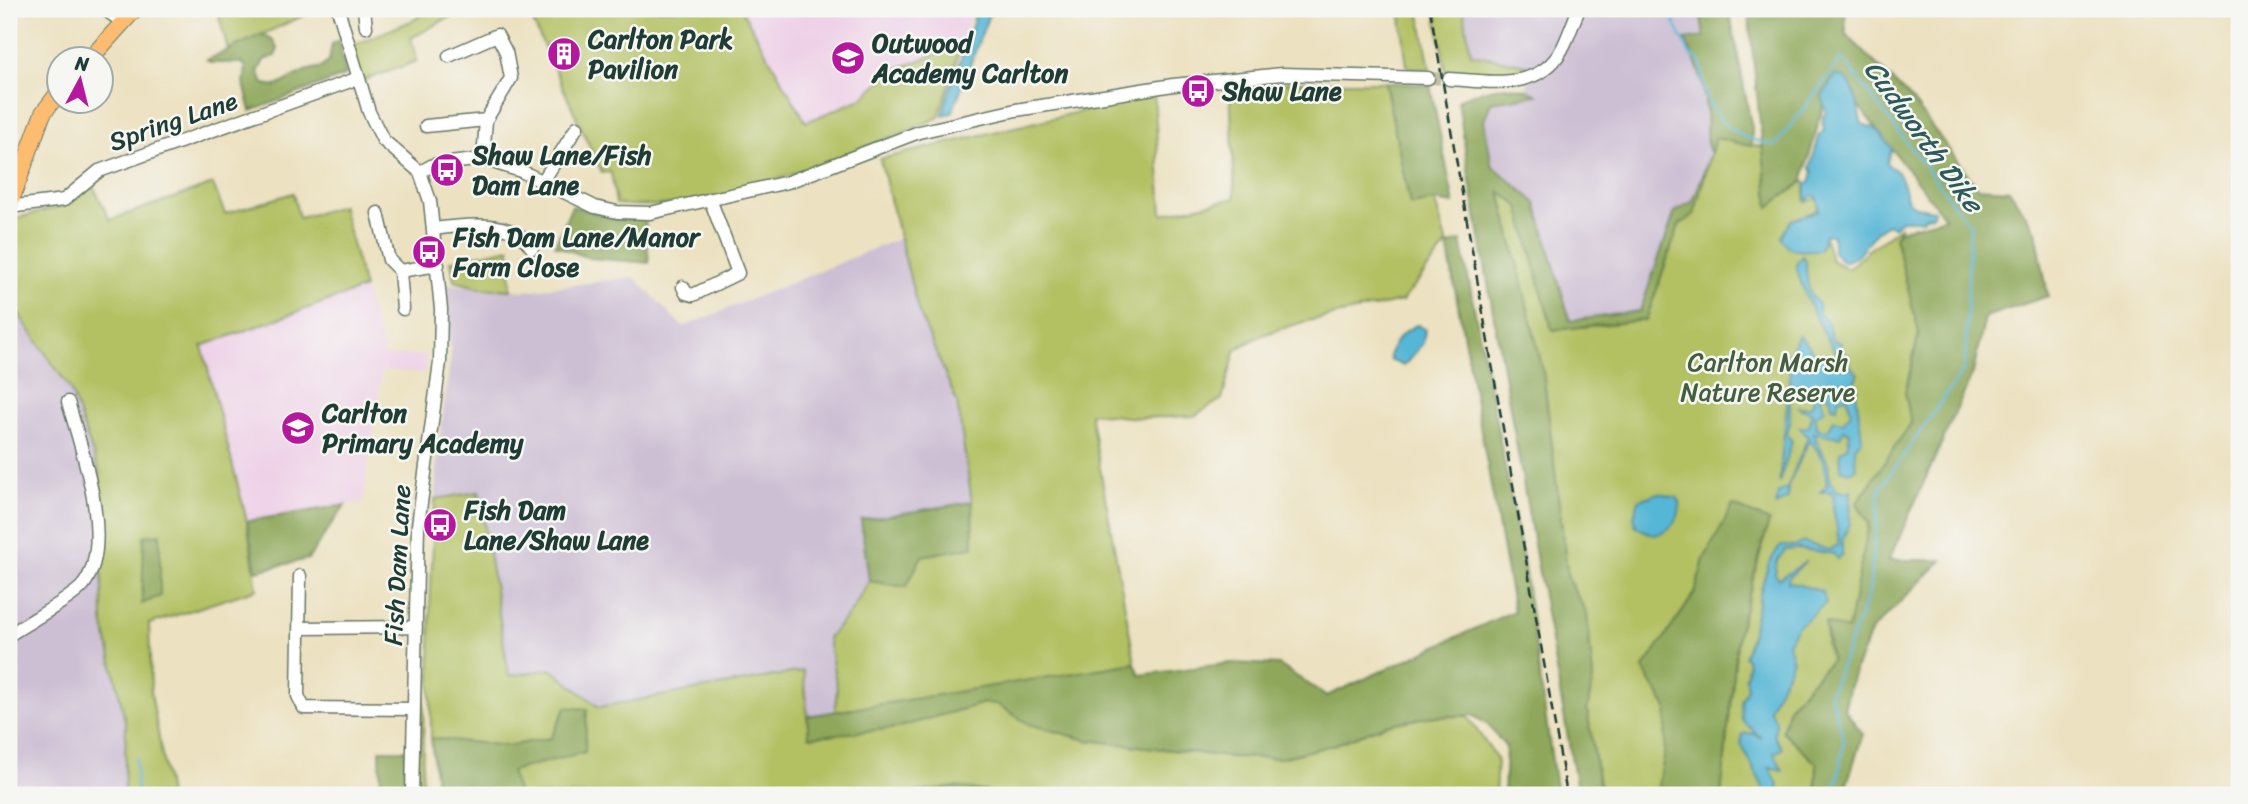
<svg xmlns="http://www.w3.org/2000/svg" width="2248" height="804" font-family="Sriracha,sans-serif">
<rect width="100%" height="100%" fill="#f6f6f2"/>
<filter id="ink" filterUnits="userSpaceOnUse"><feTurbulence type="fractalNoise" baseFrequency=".0143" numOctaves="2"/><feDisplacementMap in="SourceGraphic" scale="14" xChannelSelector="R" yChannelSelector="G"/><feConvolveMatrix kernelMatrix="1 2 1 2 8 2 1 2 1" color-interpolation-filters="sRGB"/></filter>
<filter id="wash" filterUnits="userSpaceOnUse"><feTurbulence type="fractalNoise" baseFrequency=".00686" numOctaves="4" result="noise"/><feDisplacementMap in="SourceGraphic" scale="28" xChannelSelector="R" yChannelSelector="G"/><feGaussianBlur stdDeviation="1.57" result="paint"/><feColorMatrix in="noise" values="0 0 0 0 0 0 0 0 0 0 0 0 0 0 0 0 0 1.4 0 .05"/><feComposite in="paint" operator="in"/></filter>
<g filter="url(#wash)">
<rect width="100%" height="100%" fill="#ece1c0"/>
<path fill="#eed0e7" d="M741,9h232l-12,36 -68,25 -32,29 -55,23z
M364,288l21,68 42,-1 -2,18 -43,-3 -19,132 -116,19 -45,-176z"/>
<path fill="#ccbed3" d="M1463,9h237l4,28 -19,3 13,21 13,92 -18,48 -18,11 -35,99 -70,11 -34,-119 -44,-38 -8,-44 7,-19 45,-8 -9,-6 4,-22 -61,-12z
M900,238l18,72 39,92 15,100 -111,18 8,61 -18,31 -23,26 9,50 -2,25 -28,3 -4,-45 -204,36 -48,-38 -42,7 -30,-184 -44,7 2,-43 14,-100 -5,-72 78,7 110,-14 49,50z
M9,300l61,89 30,85 3,147 23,104 3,70h-120z"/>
<path fill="#b3c164" stroke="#697f4c" stroke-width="2" d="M226,9h92l-90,41 -9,-34 8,-2z
M420,9h44l-53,29 6,23 -55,20 -11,-35 65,-27 5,-5z
M527,9h214l65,113 55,-23 32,-29 68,-25 -22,72c-29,14 -60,25 -90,36 -73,28 -153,60 -233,51l-5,-32 -9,1z
M1400,9h19l11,60 -23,-2z
M1435,9h28l8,45 60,12 -6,8 -79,-2z
M1298,82h87l25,123 25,-4 12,44 -45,56 -99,21 -41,13 -26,14 -14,50 -28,17 -56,2 -48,-5 45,250 -300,50 2,-25 -9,-50 23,-26 18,-31 37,6 16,-32 51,-9 -1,-44 -15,-100 -39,-92 -38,-151 274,-65 8,120 73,-16 -5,-112z
M1715,138l48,9 6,59 36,-25v21l16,-5 -4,12 14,51 17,9 18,-17 35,-26 -6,11 24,96 -14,59 6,31 -54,80 12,20 -21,107 -22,-7v21l5,16 -42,46 28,58 -1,31h-95l17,-161 31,-113 -65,38 -9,34 -52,76 24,39 -3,50 -7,37h-56l-14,-85 6,-31 -6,-65 -19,-35 -25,-208 -43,-180 19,15 33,124 94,-10 33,-95 15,-11z
M213,184l12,30 68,-21 6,25 43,-12 22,82 -162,58 45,175 10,68 -108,35 2,69 18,102h-45l2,-70 -23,-104 -3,-147 -30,-85 -61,-89v-80l58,-15 26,-19 17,34z
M510,248l1,42 -30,-2 -27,-7 -3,-20z
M479,492l30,184 42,-7 48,38 204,-36 7,66 86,-9 88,-25 12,1 33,20 58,16 144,17 50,1 55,-14 49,-19 42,-8 40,-1 30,43 -2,36h-488l-50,-8 -65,8h-374l-8,-24 75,-19 -19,-45 -15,31 -44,8 -76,-8 -1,-129 5,-110z
M421,637h4l-3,158h-5z"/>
<path fill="#8ea75a" stroke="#567247" stroke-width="2" d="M1700,9h29l23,120 -1,17 -36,-8 -21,77 -15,10 -33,95 -94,10 -33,-124 -19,-14 43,179 25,208 19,35 6,65 -6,31 14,85h-23l-110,-626 -10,-69c24,-10 55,-21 79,-5l-46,7 -7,19 8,44 44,38 34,118 70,-10 35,-99 18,-11 18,-48c-8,-12 -3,-29 -5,-44 -3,-26 -8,-47 -21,-69l19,-3z
M1748,9h97l1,25 66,66 66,88 31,2 27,41 12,65 -63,21 -12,56 -84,187h53l-70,70 -19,44 -9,35 19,25 -17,53 -7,8h-23l1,-31 -35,-33 7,-24 42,-47 -6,-37 23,7 21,-107 -12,-20 54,-80 -6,-31 14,-59 -24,-96 5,-7 45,-12 -104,-135 -16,17 -23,82 -33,25z
M262,34l11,6 5,9 -3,7 -11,4 -6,12 6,12 13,2 28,-15 17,-4 7,-6 3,-17 7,-4 7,35 -95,36 -7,-27 2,-17 -4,-4h-31l-4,-3z
M1385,82l45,3 24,119 -19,-3 -25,4z
M572,206l44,13 29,-1 4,45 -60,-5 -34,-13z
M1461,241l61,313 35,241h-53l2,-48 -18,-22 -16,-10 -45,2 -42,8 -49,19 -55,14 -50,-1 -144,-17 -58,-16 -33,-20 -12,-1 -88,25 -87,9 -2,-21 328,-53 5,12 91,-12 48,2 48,31 187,-85 -67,-366z
M972,502l1,45 -51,9 -16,31 -37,-6 -8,-61z
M345,505l-37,54 -52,12 -9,-50z
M1733,505l36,16 -31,113 -17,161h-64l7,-37 3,-50 -24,-39 52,-76 9,-34z
M160,534v62l-18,8 2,-68z
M566,707l21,2 -2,43 -74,19 7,24h-81l-6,-57 76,8 44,-8z
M380,750h25v45h-24z
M957,787l50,8h-118h1z"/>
<path fill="#56b6d5" stroke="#3a7a84" stroke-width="2" fill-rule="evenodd" d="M976,9h15l-39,104 -9,2c7,-37 27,-70 33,-106z
M1835,75c23,3 21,32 27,49l14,5 16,19 -5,14c3,9 6,3 11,11 16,22 -5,31 36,37l-1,5 -8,1 -3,4h-21l-7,7 -7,-3 -12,9 -19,24 -12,5 -11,-10v-17h-8l-5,15c-15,-1 -31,6 -39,-13l10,-17 28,-10 -2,-14h-6l-4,6 -2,-17 5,-2 3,-12 -3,-3 9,-31 5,-7 -1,-13 3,-4 -4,-17z
M1802,256l4,4c0,13 0,34 13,44v10c2,3 6,4 8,8 4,9 1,18 14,21l1,9 6,3 1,10 9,9 -4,8 4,7 -2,3 6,47 -7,9 1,21 -7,3 -8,-3 -1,-17 7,-5 3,-14 -6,-3 -4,7 -27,-4 15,30 2,17 8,11 8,1 5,-2 -1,33 -8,18v13l-5,5 -3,-5 -35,-5 -14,1 -8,11 -2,13 4,5 28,-18 -18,16 -1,5 34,9 4,12 -29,24 -9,16 5,18 -24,48 7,12c-1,23 -7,5 6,28l-8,4 9,17 -14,-3 9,17 1,11h-12l-26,-51 2,-10 9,-1 9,5 -19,-18 -1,-19 6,-12 -2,-11c3,-6 5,-17 -1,-22 15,-30 13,-87 37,-110h15l7,-4 26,8 9,-5c2,-17 -8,-32 -4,-49l-3,-4h-11l7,-7 -3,-23 -12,-20 -4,1 -20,43v12l-12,8 2,-13 9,-5 21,-51 -9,-10h10l3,-14 -15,-6h13l4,-6 -7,-9 -9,1 -8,6v23l-3,12 5,8 -13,41 11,-109 -3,-17 12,-22 14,17 16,6 8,-3c-17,-27 -34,-59 -41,-91zM1823,395l7,1 2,11 5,1 1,-9 9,-2 4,15 -8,10 -9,-2 -6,10 -12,-2 -1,-12 10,-6 -5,-13z
M1417,325l8,4 -2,14 -19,23 -14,-6c-2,-14 14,-30 27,-35z
M1658,493l20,5c6,18 -6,33 -24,37l-18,-8 -2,-11 5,-16z"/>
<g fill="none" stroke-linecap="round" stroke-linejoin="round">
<path stroke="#56b6d5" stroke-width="2.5" d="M1668,9l21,44 12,10c2,50 26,75 75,82l66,-87 128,167 -5,143 -85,121 -11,104 -39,101 14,46 -7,42 -12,13
M136,758l1,37"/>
</g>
</g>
<g filter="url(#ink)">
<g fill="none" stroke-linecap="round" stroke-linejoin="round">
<path stroke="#c3c0a4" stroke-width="12" stroke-dasharray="12 6" stroke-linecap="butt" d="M1428,78l21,1"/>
<g stroke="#677665" stroke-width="15">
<path id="minor" d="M104,9l19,13
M338,9l31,103 14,28 37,32
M364,9l2,18
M449,56l48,-21 9,17 5,26 -25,42 -3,39
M1449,79c41,2 90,13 113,-30 7,-13 11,-27 17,-40
M426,126l60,-6
M420,172l13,-7 50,-6 38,12 74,36 22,5 33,1 138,-31 131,-50 97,-22 157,-25 109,-11 146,4
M543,181l34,-54
M9,207l55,-7 35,-29 257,-92
M378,213l11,47 11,11 38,-6
M434,229c28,-4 80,-11 98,19
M400,271l3,38
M683,287l3,6 7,2 45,-22 -28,-74
M300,576l-2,120 6,12 110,1
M300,628l116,-1
M9,635c16,-11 66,-38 75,-51 31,-42 -3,-136 -16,-182
M412,795l6,-270 22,-163 1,-53 -11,-108 -10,-29"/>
</g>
<g stroke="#677665" stroke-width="18">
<path id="major" d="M89,60l46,-51
M9,206l34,-93 17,-22"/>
</g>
<use href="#minor" stroke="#fff" stroke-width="12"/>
<use href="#major" stroke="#febc70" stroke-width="16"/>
<path stroke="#1f3d34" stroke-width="2.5" stroke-dasharray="10 5" stroke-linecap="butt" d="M1430,9l137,786"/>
</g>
</g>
<defs>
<g id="building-disc" transform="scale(1.75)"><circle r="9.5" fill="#b5179e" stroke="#f6f6f2"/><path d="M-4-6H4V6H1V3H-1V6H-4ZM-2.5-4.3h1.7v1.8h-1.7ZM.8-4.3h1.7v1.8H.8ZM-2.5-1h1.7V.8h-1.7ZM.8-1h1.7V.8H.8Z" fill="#fff"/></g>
<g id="school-disc" transform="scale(1.75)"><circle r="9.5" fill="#b5179e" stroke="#f6f6f2"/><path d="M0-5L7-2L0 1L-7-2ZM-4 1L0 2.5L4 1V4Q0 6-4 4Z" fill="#fff"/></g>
<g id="bus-disc" transform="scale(1.75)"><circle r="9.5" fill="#b5179e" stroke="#f6f6f2"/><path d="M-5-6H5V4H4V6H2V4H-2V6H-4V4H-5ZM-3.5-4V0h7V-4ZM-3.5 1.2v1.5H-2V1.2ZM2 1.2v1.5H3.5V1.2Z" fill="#fff"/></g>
</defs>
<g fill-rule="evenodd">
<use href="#building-disc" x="564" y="54"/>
<use href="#school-disc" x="848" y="58"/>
<use href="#bus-disc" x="1198" y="91"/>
<use href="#bus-disc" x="447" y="170"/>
<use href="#bus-disc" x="429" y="252"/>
<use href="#school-disc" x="298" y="428"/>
<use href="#bus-disc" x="440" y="525"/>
</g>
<g text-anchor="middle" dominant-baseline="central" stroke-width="5" stroke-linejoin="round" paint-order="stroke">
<g font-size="26" font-weight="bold" fill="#1f3d34" stroke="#f6f6f2" text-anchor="start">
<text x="588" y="39">Carlton Park<tspan x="588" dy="30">Pavilion</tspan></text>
<text x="872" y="43">Outwood<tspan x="872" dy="30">Academy Carlton</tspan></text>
<text x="1222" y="91">Shaw Lane</text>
<text x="472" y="155">Shaw Lane/Fish<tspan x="472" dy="30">Dam Lane</tspan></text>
<text x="453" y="237">Fish Dam Lane/Manor<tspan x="453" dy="30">Farm Close</tspan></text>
<text x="322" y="413">Carlton<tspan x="322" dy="30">Primary Academy</tspan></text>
<text x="464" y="510">Fish Dam<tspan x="464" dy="30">Lane/Shaw Lane</tspan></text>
</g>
<g font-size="26" fill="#1f3d34" stroke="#f6f6f2">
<text transform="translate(173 121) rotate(-19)">Spring Lane</text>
<text transform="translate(397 565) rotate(-87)">Fish Dam Lane</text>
</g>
<g font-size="26" fill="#445e40" stroke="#f6f6f2">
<text x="1768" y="362">Carlton Marsh<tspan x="1768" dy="30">Nature Reserve</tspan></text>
</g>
<g font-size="28" font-style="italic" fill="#2d5b5c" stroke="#f6f6f2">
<text transform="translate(1924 136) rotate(54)">Cudworth Dike</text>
</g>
</g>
<rect width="2248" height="804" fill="none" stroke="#f6f6f2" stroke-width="35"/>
<g transform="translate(80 80) rotate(7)"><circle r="33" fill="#f6f6f2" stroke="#a0aca6" stroke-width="2"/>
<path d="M0-5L12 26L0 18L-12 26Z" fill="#b5179e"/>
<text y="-10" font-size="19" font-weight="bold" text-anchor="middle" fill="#1f3d34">N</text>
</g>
</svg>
